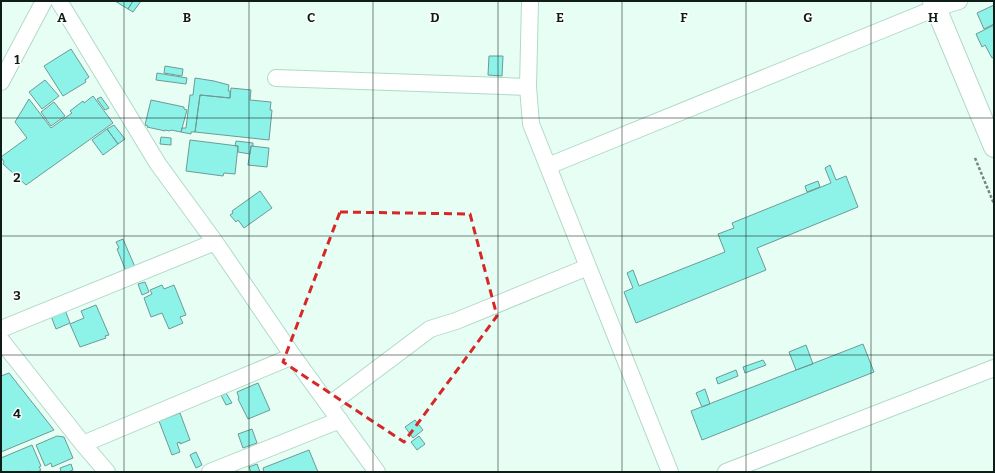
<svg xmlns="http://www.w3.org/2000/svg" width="995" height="473" font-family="Bitter,serif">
<rect width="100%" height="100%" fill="#e6fef3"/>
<path fill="#8df3e9" stroke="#6e9a95" d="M115,1h18l-5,8z
M133,1h8l-8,11 -5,-3z
M994,5v19l-10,5 -7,-16z
M994,25v32l-2,1 -7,-13 -3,2 -6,-13z
M71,49l18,28 -4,3 1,2 -23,14 -19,-30z
M489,56h14l-1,20 -14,-1z
M165,66l18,3 -1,7 -18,-3z
M157,73l30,5 -1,6 -30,-4z
M195,78l19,3 15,4 -1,6h2v7l-30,-3 -5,37h-4v2l-10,-2 1,-4h4l4,-33h3z
M45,80l14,16 -17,13 -13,-17z
M231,88l20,2 -1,10 21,2 -1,8h2l-3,30 -74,-8 5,-37 30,3z
M93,96l20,27 -87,62 -23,-21 1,-2 -3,-5 26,-19 -12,-16 14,-23 22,29 21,-15 -2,-2 13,-10 1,2z
M101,97l8,11 -4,2 -8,-11z
M151,100l33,7v2l3,1 -6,22 -10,-2 -1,1 -5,-1v1l-18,-4 1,-1 -3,-1z
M54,102l11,14 -14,10 -10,-14z
M114,125l11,14 -7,5 -11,-15z
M107,129l11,15 -15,11 -11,-15z
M161,137l10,1v7l-11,-1z
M190,140l48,6 -3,28 -11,-1 -1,3 -37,-5z
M236,141l17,2v3h-2l-1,8 -12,-2v-6h-3z
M251,146l18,2 -2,19 -19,-2z
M830,165l6,15 10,-4 12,31 -101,41 9,22 -130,53 -12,-31 9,-4 -6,-15 6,-3 6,16 86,-34 -7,-18 16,-6 -2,-5 99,-40 -6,-15z
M818,181l2,6 -13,5 -2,-6z
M260,191l12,17 -28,20 -6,-8 -2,2 -6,-7 3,-2 -1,-2z
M123,239l12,28 -9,4 -9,-22 2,-1 -3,-6z
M145,282l4,10 -7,3 -4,-11z
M162,285l2,4 10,-4 12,30 -6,2 3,6 -14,6 -7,-16 -11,4 -7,-19 8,-4 -2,-4z
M96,305l13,30 -4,1 1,2 -26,9 -10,-23 14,-6 -3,-7z
M65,310l5,13 -14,6 -5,-13z
M863,344l11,28 -172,68 -11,-29z
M806,345l7,19 -17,6 -7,-18z
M763,360l3,5 -21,8 -2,-6z
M736,370l2,6 -20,8 -2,-6z
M9,373l45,57 -53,22v-76z
M258,383l12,27 -22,9 -10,-20 1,-1 -2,-6z
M705,389l5,15 -8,3 -6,-14z
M226,393l6,10 -6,2 -5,-10z
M180,413l10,27 -10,4v-2l-3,1 3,9 -8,3 -13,-34z
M415,420l8,10 -10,8 -8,-11z
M252,429l5,14 -14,5 -5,-14z
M57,436l7,1 9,21 -21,9 -1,-4 -6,3 -9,-21z
M419,436l6,8 -8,6 -6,-8z
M32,445l9,21 -2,1 2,3 -4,2h-7l-1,-1 -3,1h-25v-14z
M309,450l9,22h-54l-1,-4z
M196,452l6,13 -6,3 -6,-13z
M71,464l2,6 -5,2h-7l-1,-4z
M257,464l3,8h-9l-2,-5z"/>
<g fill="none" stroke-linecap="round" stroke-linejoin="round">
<g stroke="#b2d9c8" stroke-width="18">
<path id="minor" d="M59,1l99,163 57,78 78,114 84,116
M530,1l-2,86 3,37 139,348
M276,78l252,9
M1,82l43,-81
M548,166l388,-158 23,-7
M1,329l214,-87
M1,340l82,104 24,28
M329,405l101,-76 26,-8 132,-54
M83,444l210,-88
M210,472l130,-52
M726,472l268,-104"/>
</g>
<g stroke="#b2d9c8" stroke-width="22">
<path id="tertiary" d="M933,1l61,146"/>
</g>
<path stroke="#74877f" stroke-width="2.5" stroke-dasharray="3 2" stroke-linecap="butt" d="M975,158l19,46"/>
<use href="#minor" stroke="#fff" stroke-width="16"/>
<use href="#tertiary" stroke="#fff" stroke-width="20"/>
</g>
<path fill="none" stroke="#d62828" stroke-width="3" stroke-dasharray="8 5" stroke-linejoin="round" d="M340,212l130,2 27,102 -93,126 -121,-80z"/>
<path fill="none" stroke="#0e1d17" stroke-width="1" stroke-opacity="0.55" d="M124,1v471M249,1v471M373,1v471M498,1v471M622,1v471M746,1v471M871,1v471M1,118h993M1,236h993M1,355h993"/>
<g font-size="13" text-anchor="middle" font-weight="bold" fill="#0e1d17" stroke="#fff" stroke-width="3" stroke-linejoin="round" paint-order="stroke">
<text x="62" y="22">A</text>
<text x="187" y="22">B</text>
<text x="311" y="22">C</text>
<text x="435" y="22">D</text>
<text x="560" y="22">E</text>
<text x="684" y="22">F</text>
<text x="808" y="22">G</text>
<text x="933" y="22">H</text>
<text x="17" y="64">1</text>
<text x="17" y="182">2</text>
<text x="17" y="300">3</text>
<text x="17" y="418">4</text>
</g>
<rect width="995" height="473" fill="none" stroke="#0e1d17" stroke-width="4"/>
</svg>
